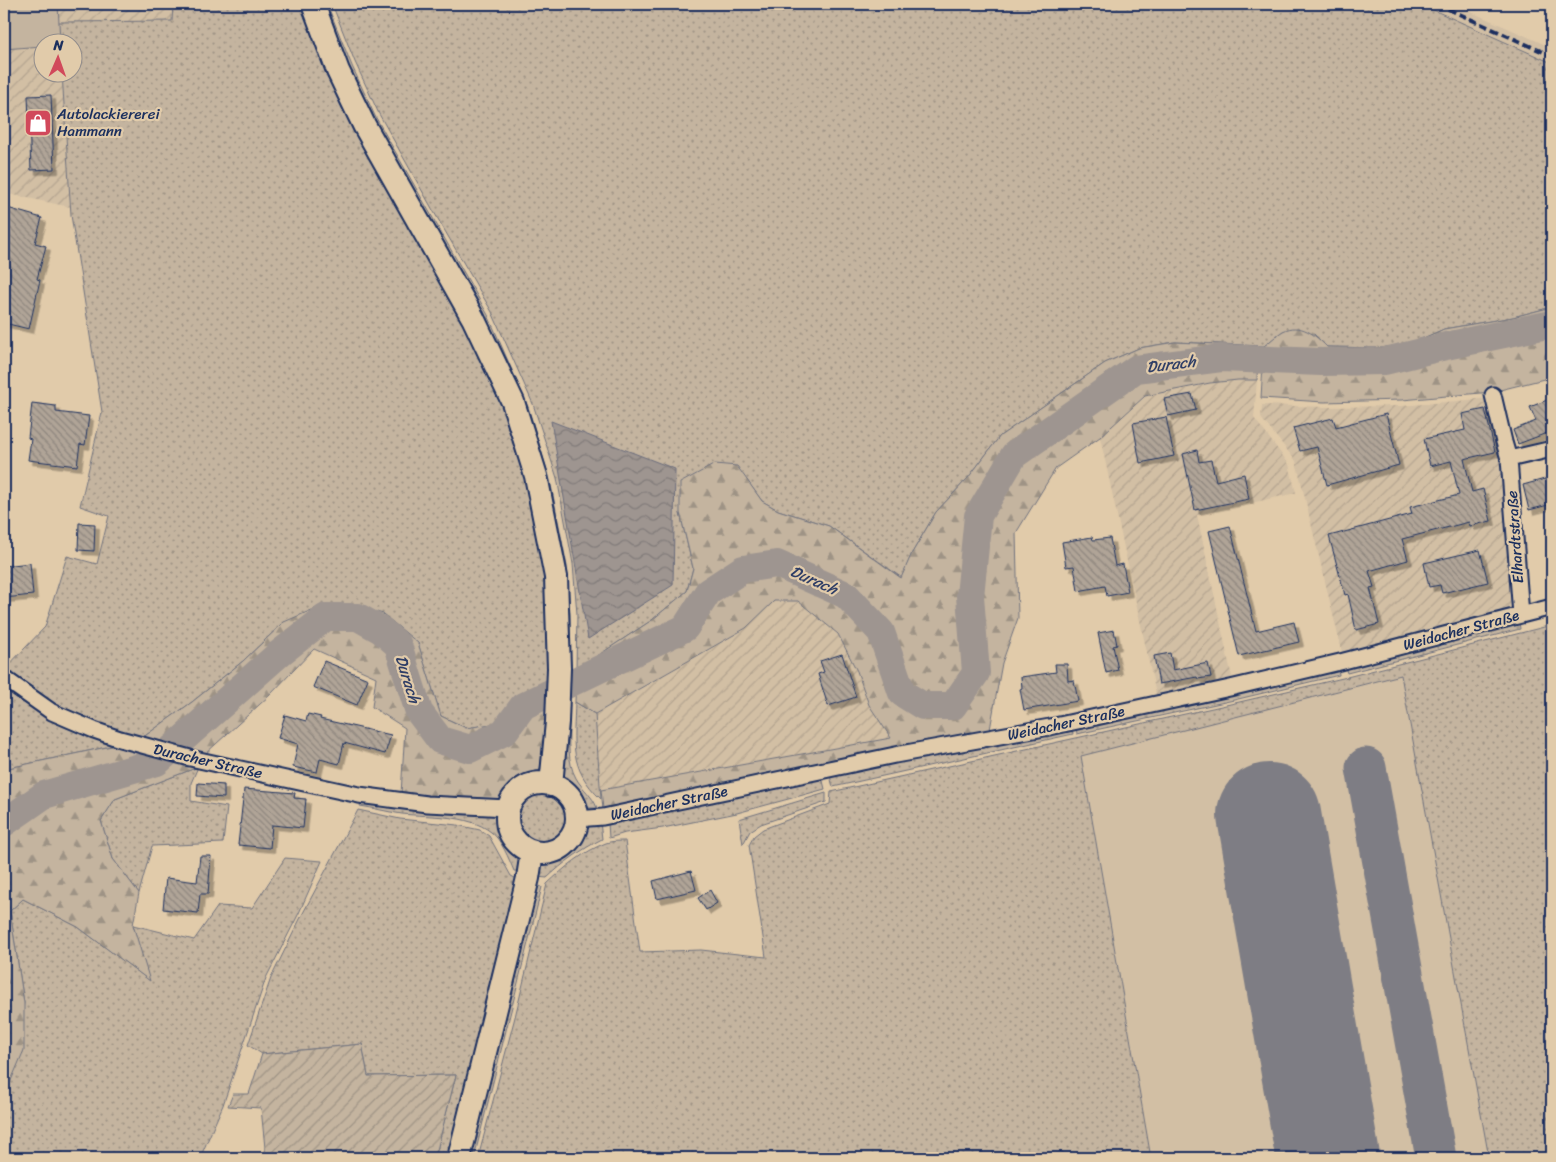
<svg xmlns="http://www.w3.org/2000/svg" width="1556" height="1162" font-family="Sriracha,sans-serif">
<defs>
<pattern id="industrial-furrows" width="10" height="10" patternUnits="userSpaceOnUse" patternTransform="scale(1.25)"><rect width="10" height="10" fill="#d2bfa4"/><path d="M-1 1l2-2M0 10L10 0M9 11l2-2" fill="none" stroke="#b4a490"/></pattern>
<pattern id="grass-dots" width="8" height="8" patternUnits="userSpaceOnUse" patternTransform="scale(1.25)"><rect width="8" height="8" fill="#c4b49f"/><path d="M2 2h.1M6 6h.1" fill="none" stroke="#9e9385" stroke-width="1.8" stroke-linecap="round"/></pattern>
<pattern id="forest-firs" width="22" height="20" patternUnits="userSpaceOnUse" patternTransform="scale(1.25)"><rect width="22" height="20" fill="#c4b49f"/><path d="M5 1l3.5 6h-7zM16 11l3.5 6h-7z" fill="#9e9385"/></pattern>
<pattern id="garden-furrows" width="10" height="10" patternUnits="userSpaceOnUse" patternTransform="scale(1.25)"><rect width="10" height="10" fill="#c4b49f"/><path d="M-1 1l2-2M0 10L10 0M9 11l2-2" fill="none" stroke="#9e9385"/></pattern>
<pattern id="water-waves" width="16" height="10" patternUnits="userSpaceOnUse" patternTransform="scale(1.25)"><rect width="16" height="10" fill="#9e9590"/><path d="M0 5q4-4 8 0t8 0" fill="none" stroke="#807a79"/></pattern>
<pattern id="building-back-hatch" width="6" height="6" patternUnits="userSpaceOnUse" patternTransform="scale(1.25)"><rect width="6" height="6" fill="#b0a497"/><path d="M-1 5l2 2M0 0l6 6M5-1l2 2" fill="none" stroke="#8e867e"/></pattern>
<filter id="shadow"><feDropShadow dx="4.5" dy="4.5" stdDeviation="0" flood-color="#0004"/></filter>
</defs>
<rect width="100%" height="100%" fill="#e1cbaa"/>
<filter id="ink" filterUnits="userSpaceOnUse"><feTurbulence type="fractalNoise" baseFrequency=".02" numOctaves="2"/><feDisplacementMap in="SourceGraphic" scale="10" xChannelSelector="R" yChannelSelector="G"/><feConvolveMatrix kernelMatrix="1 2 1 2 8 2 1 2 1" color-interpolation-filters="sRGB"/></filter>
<g filter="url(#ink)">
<path fill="#d2bfa4" d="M1420,4h33l84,37 15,7v15z
M1401,675l88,483h-338l-70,-403z"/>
<path fill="url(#industrial-furrows)" d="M58,4h115v17l-115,1z
M42,46v26l20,1 8,134 -66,-14v-144z
M1238,380h19l-3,38 35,46 7,29 -99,22 36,167 -76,17 -57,-262 45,-41 65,-13z
M1490,398l10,46 16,167 -173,45 -47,-195 -35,-43 1,-13 63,2 76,-1z
M774,601h24l40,33 19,37 12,34 23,33 -291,52 -6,-76 151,-86z"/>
<path fill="url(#grass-dots)" stroke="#70727e" d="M173,4h131l161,319 39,84 22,74 19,98 2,114h-20l-28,30 -32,5 -26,-12 -23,-73 -134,-21 -41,39 -51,41 -50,36 -46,-14 -41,-18 -51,-34v-2l41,-43 22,-71 30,8 12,-48 -29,-10 22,-94 -31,-197 -9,-142 10,-1v-30h-12l-2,-20 114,-1z
M321,4h6l25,62 23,50 113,199 40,92 22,73 17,86 3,49v55h-3l-25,-195 -173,-355z
M332,4h1088l132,59v244l-39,10 -69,12 -32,14 -31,5 -54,-1 -13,-13 -31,-3 -19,15 -89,-4 -36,6 -34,15 -105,73 -32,42 -32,34 -24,41 -10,25 -73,-52 -51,-16 -16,-9 -16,-22 -66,34 13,55 -6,23 -35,29 -76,50 1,-56 -4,-50 -16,-86 -24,-74 -41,-92 -58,-100 -55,-98 -24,-52z
M1519,621l1,8 -173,44 -2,-7z
M1552,625v533h-63l-88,-483 -320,81 70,402h-673l37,-141 32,-133c17,-16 37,-33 59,-41 5,-2 13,-2 19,-2l15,111 61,-2 65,7 -17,-112 5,-9 9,-7 67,-25 1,-12 404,-89 108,-25z
M1338,667l1,8 -105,25 -157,34 -1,-7z
M4,687l112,58 -112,24z
M575,702l20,12 6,85c-33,-31 -27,-56 -26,-97z
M565,722l4,1c0,18 -2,39 7,55 6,11 17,18 21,30h-15c-4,-16 -9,-21 -22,-28z
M1072,727l1,7 -240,53 -3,-11z
M198,767l-7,16v18l36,6 -4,36 -71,3 -13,47 -26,-34 -12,-38 14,-22z
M822,777l3,12 -88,24 -74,15 -38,5 -16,5 -1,-15z
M515 818a27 27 0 1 1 54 0a27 27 0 1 1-54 0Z
M826,793v9l-65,22 -11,7 -7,13 -4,-25z
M362,800l139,15c0,19 7,29 22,39l-4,17h-5c-5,-12 -13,-32 -23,-39 -23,-18 -62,-15 -89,-18 -14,-2 -28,-6 -42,-8z
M358,810l42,9 57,6 23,5 9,6 22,40 6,3 -67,279h-15l21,-83 -88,1 -6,-32 -100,10 -14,-9 23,-67 31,-63z
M600,822l2,17c-20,10 -39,24 -55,39l-10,-1 4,-18c5,0 12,0 16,-2 14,-5 21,-19 25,-32z
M285,858l37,3 -23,52 -33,65 -43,127 -23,53h-196v-68l6,-7 14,-80 -14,-92 13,-12 55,28 71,53 -16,-55 61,15 24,-34 34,2z
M532,884l10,3 -68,271h-8z"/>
<path fill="url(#forest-firs)" stroke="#70727e" d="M1552,307v70l-60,15 -90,8 -78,2 -63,-4 3,-52c6,-4 12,-11 19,-15 18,-9 32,4 44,16l54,1 31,-5 32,-14 69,-12z
M1175,342l83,4 -1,34h-19l-28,3 -65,13 -45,41 -44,31 -40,65 2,85 -16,45 -13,72 -386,74 -2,-19 290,-52 -22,-33 -12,-34 -19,-37 -40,-33h-24l-28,27 -151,86 -20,-12 1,-32 76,-50 35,-29 6,-23 -13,-55v-30l35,-19 22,2 25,35 16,9 51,16 72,52 11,-25 24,-41 32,-34 32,-42 105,-73 34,-15z
M354,605l29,9 35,29 23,73 25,12 32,-5 29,-30h20l-1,29 -7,55c-16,2 -25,10 -35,22l-75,-2 -28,-3 4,-66 -33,-21 4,-30 -62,-28 -44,46 -65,59 -63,-16 50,-36 51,-41 41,-39 37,-16z
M116,745l82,22 -83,32 -14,22 12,38 26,34 -6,32 17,56 -72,-54 -55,-28 -13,12 14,92v47l-14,33 -6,7v-321z"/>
<path fill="url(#garden-furrows)" stroke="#70727e" d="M362,1044l6,32 88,-1 -21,83h-169l-5,-50 -33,-2 5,-12h16l13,-40z"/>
<path fill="#c4b49f" stroke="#70727e" d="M4,4h54l2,38h-18v4l-38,3z"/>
<path fill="url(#water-waves)" stroke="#6a6c7c" d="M551,421l124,48 -2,116 -85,54z"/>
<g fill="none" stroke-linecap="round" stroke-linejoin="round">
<path stroke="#9e9590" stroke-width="28" d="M4,823l40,-28 113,-33 123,-109 46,-36h32l23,13 17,15 21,67 21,28 30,9 34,-17 19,-26 162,-78 23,-36 35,-23 34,-5 69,31 35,37 21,61 21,13h30l23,-33 -6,-77 8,-80 36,-61 122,-86 85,-11 100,4 64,-1 61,-15 106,-22"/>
<path stroke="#7e7d84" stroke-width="41" d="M1366,768l70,390"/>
<path stroke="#7e7d84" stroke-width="104" d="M1269,815l59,343"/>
</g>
<path fill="url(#building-back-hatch)" stroke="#1b2f5e" filter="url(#shadow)" d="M51,95l3,74 -23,1 -3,-74z
M4,207l38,11 -7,25 11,3 -9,33 3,1 -11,49 -25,-6z
M1192,394l4,16 -28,6 -4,-17z
M1552,398v33l-34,13 -5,-14 23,-9 -6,-14z
M32,403l24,3v6l33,4 -4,29 -5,-1 -3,22 -49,-6 3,-21 -3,-1z
M1485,409l10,43 -31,7 8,33 11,-3 8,32 -21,5 -1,-4 -67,17 6,21 -39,11 5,16 -4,1 9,36 -23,6 -8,-36 -3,1 -16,-59 83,-22 -2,-7 49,-12 -8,-34 -21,5 -6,-27 41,-9 -3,-16z
M1386,414l13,51 -72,20 -10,-38 -17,4 -7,-23 40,-10 3,9z
M1166,417l8,39 -34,7 -7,-40z
M1197,450l2,12 12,-2 5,21 28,-7 5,25 -54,11 -12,-56z
M1552,477v27l-23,6 -6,-25z
M79,523l16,1 -1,27 -16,-1z
M1230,526l26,105 38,-9 5,20 -60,14 -30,-125z
M1092,537l1,3 17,-2 5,28 8,-2 5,28 -21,4 -2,-10 -27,5 -4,-25 -8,1 -4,-25z
M1480,550l8,32 -46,11 -2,-8 -11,2 -5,-24z
M30,563l3,32 -29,3v-32z
M1114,630l3,15 -4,1 5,24 -12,3 -8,-40z
M1170,653l3,17 35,-7 3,14 -13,2 -1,-2 -38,7 -5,-28z
M842,654l14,43 -28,9 -10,-32 6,-2 -4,-11z
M324,661l44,18 -11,26 -44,-18z
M1055,664h12l1,17 6,-1 4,21 -54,9 -4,-21 2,-1 -1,-11 35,-5z
M308,714l13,3 -1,2 71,16 -6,19 -41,-11 -5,21 -19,-5 -3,13 -24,-5 5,-23 -20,-6 7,-23 21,6z
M198,783l26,2v13l-27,-2z
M244,789l51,4 -1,5 12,1 -3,29 -31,-3 -2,23 -32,-3z
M200,856h11l-3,38h-8l-2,19 -35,-4 3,-31 31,4z
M691,871l5,19 -39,9 -4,-18z
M710,890l7,13 -11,7 -8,-12z"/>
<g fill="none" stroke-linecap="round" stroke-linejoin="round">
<g stroke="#1b2f5e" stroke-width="19">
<path id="street" d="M1493,395l11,47 5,17 12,156
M1509,459l43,-10
M4,678l48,34 42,18 26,9 70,19 169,37 68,9 81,4
M576,819l27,-2 292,-62 155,-28 180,-39 110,-26 212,-55"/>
</g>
<g stroke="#1b2f5e" stroke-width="26">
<path id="secondary" d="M313,4l25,67 26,54 109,193 40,84 23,74 20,101 3,91 -2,54 -6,63
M507 818a35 35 0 1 1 70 0a35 35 0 1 1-70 0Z
M459,1158l69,-280 4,-26"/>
</g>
<use href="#street" stroke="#e1cbaa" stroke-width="15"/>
<use href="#secondary" stroke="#e1cbaa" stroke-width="22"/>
<path stroke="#1b2f5e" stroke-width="4" stroke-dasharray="8 4" stroke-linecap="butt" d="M1437,4l115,52"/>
</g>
</g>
<defs>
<g id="shop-square" transform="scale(1.4375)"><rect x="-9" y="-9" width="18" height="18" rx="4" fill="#d1495b" stroke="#e1cbaa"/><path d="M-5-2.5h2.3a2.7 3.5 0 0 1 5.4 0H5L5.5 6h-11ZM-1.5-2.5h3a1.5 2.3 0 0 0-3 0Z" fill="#fff"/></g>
</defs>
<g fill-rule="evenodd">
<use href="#shop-square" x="38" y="123"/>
</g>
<g text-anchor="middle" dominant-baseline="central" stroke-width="4.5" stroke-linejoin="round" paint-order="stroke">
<g font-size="15" fill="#1b2f5e" stroke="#e1cbaa" text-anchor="start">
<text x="57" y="114">Autolackiererei<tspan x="57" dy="17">Hammann</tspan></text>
</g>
<g font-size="15" fill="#1b2f5e" stroke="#e1cbaa">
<text transform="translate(1515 537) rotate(-94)">Elhardtstraße</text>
<text transform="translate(1461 630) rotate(-15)">Weidacher Straße</text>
<text transform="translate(1066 723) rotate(-12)">Weidacher Straße</text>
<text transform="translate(208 761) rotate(13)">Duracher Straße</text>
<text transform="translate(669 803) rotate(-12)">Weidacher Straße</text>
</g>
<g font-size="16" font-style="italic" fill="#2f3e66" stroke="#e1cbaa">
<text transform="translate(1171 364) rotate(-7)">Durach</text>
<text transform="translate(814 580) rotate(24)">Durach</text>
<text transform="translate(408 679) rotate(73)">Durach</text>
</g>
</g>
<rect width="1556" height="1162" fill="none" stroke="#e1cbaa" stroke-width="20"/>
<rect x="10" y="10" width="1536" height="1142" fill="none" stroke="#1b2f5e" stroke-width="2" filter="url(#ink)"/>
<g transform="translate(58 58) rotate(2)"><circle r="24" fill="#e1cbaa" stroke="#928d8c"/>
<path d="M0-4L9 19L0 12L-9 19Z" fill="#d1495b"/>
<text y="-8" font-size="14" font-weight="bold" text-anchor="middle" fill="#1b2f5e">N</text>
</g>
</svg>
